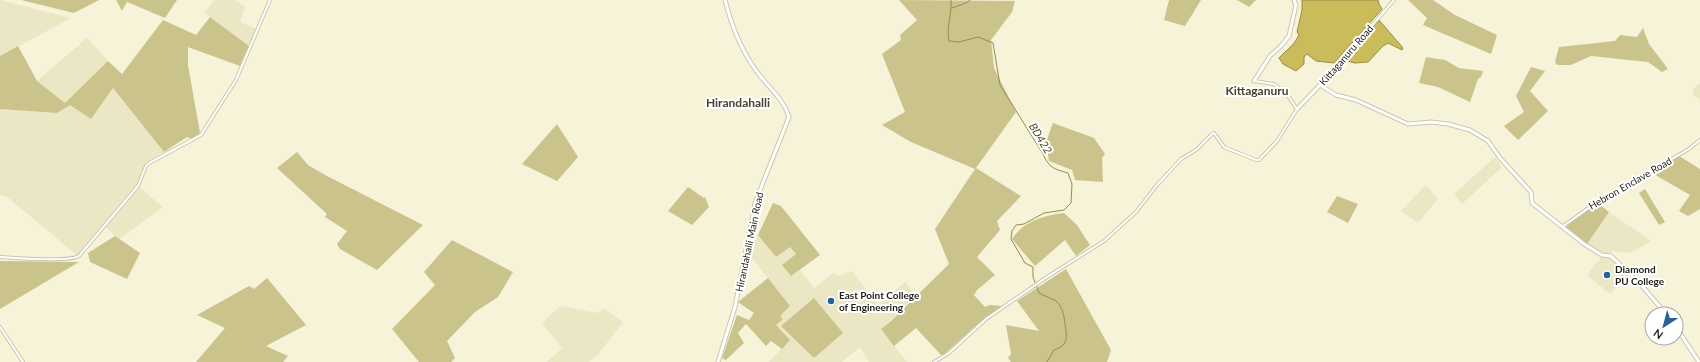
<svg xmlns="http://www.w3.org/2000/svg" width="1700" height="362" font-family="Lato,sans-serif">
<rect width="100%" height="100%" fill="#f6f3d8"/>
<path fill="#ebe6c4" d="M0,0l71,18 -71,38z
M214,0h21l10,7 -5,15 16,7 -7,17 -44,-33z
M87,38l21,23 -43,42 -28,-22z
M1700,83v17l-7,-5v-6z
M113,88l51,64 -18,11 -10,24 -58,69 -72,-60 -6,-1v-86l57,4 13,-8z
M1495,157l7,10 -40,37 -8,-10z
M1426,185l12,14 -20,24 -17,-12z
M139,187l24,20 -44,32 -13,-12z
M1609,212l42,29 -21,12 -18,-2 -3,3 -12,-4 -10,-6z
M758,235l18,22 14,-10 6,7 -14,11 9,11 9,-6 14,18 19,-15 5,3 14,-5 26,34 27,-23 11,14 -35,33 26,33h-38l-9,-15 -18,15h-73l21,-22 -14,-15 4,-9 10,-10 -43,-54 2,-10z
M1602,256l9,3 17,17 -18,18 -23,-19z
M560,306l39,7 5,-5 19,14 -24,31 -10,9h-42l15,-14 -20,-25z"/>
<path fill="#cbc38c" d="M21,0h78l-25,13z
M116,0h61l-12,18 -38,-16 -5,9z
M899,0l116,1 -3,11 -21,28 3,28 22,44 -40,56 45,28 -24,25 3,9 -23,27 18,18 -18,15 -3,5 11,12 5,-2 12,1 -23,17 -37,33 -26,-28 -22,18 -13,-17 10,-8 58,-57 -14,-35 40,-60 -64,-27 -29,-17 23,-13 -23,-58 19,-14 -1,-5 17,-15z
M1169,0h32l-16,26 -21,-6z
M1237,0h19l-7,7z
M1408,0h25l22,15 42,20 -6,19 -68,-29 4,-7z
M210,17l39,29 -9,20 -52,-19v18l12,68 -9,6 -4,-2 -23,15 -51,-64 -22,31 -21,-14 -13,8 -57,-4v-53l18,-10 19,35 28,22 43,-42 14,13 41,-54 33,15z
M1643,28l6,16 19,25 -6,3 -14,-10 -57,-6 -20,9h-14l-2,-3 4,-15 56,-6 5,-6 17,2z
M1426,57l19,3 14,8 24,3 -2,6 -3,2 -8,23 -32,-15 -19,-4z
M1531,67l14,4 -15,20 18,20 -30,29 -14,-14 20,-14 -8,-16z
M1053,123l41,15 11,16 -3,4 1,24 -28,-2 -3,-10 -23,-9 -3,-19z
M557,124l21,33 -21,24 -35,-17z
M297,152l11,13 19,11 96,49 -46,45 -37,-21 -3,-5 10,-13 -22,-14 2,-3 -50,-46z
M1679,156l21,13v40l-12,7 -9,-5 11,-16 -38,-22z
M688,187l16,11 1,-1 4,10 -17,18 -24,-14z
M1645,189l20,33 -6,3 -20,-32z
M1337,196l21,8 -10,19 -21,-11z
M773,203l8,3 39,49 -29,21 -9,-11 14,-11 -6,-7 -14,10 -18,-22z
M1598,203l11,9 -22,32 -22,-16 11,-10z
M1064,213l13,12 13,20 -14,11 -11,-16 -30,26 -23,-27c13,-19 31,-23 52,-26z
M115,236l25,17 -13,26 -37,-17 -2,-9z
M452,240l61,32 -15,25 -23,15 -28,29 8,17 -4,4h-32l-27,-33 43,-44 -11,-13z
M0,261l79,1 -79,47z
M1066,269l45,81 -4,12h-96l-3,-4 3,-4 -5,-29 33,6 -22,-30z
M267,278l39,47 -40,21 22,10 -5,6h-87l29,-34 -28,-13 52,-29 5,3z
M768,278l22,28 -10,10 3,3 -7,6 14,15 -8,9 -11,-8 -5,5 -20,-22 -8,9 6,10 -18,17 -4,-2 15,-43 12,5 5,-7 -16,-11z
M814,298l29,35 -29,25 -33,-32z"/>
<path fill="#cabb5b" stroke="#978c46" d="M1302,0h76l1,4 3,5 -48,54 -18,-2 -9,-7 -3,3v7l-8,7 -13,-7 -4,-6c8,-9 14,-11 20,-23l-2,-3 5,-22z
M1379,20l24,28 -1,2 -14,-7 -5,3 -15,16 -13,1 -11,-3z"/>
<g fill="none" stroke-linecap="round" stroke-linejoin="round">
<path stroke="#978c46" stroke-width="1" d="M951,0c1,15 -5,27 -2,41l10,1 19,-5 15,6 7,42 43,69c6,14 11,15 25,19l4,11 -1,19 -7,7 -20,3 -20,11 -8,1 -4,6 -1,8 14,24 8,4v10l6,16c5,3 12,5 17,8 7,6 8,15 9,23 2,13 4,21 -11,26l-7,12
M952,8l14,-5 4,-3"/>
<g stroke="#cbc7ae" stroke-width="4">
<path id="minor" d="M1320,85l74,-85
M1562,227l35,-25 92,-53 11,-9
M0,257c14,1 70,5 79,-1l59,-70 8,-20 5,-4 50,-27 35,-55 34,-80
M0,327l23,35
M934,362l15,-9 37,-34 61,-42 57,-36 32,-29 21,-27 24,-26 15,-9 16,-16 2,-1 10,14 32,13h3l18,-19 20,-32 -11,-16 -12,-9 -20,-3"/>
</g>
<g stroke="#cbc7ae" stroke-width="5">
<path id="major" d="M1254,81l16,-25 11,-10 8,-10 7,-31 -2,-5
M1297,109l23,-24 16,10 20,5 52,24 23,-2 17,2 22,6 18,11 12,17 31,34 1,11 52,41 18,11 9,1 31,30 24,28
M1676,327l23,35
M718,362l17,-55 20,-104 34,-86c-5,-17 -17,-26 -28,-40 -18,-22 -29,-49 -36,-77"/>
</g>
<use href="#minor" stroke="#fff" stroke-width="2"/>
<use href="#major" stroke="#fff" stroke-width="3"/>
</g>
<g fill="#296199" stroke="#fff" stroke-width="1.5">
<circle cx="1607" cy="275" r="4"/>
<circle cx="831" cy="301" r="4"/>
</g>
<g text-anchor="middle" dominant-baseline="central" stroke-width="4" stroke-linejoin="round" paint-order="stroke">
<g font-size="10" fill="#201e15" stroke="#fff">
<text transform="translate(1346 55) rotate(-49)">Kittaganuru Road</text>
<text transform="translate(1630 183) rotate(-30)">Hebron Enclave Road</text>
<text transform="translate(749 242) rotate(-78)">Hirandahalli Main Road</text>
</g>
<g font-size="10" font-weight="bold" fill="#201e15" stroke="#fff" text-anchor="start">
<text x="1615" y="269">Diamond<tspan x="1615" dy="12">PU College</tspan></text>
<text x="839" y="295">East Point College<tspan x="839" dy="12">of Engineering</tspan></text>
</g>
<g font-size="11" font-style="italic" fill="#4d471f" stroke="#fff">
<text transform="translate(1041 138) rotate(59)">BD422</text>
</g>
<g font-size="12" font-weight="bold" fill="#46432d" stroke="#fff">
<text x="1257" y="90">Kittaganuru</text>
<text x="738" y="102">Hirandahalli</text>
</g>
</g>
<g transform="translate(1664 326) rotate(216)"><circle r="19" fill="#ffffff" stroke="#a6a5a1"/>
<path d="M0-3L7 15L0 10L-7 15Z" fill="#296199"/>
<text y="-6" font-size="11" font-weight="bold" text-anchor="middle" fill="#201e15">N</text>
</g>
</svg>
